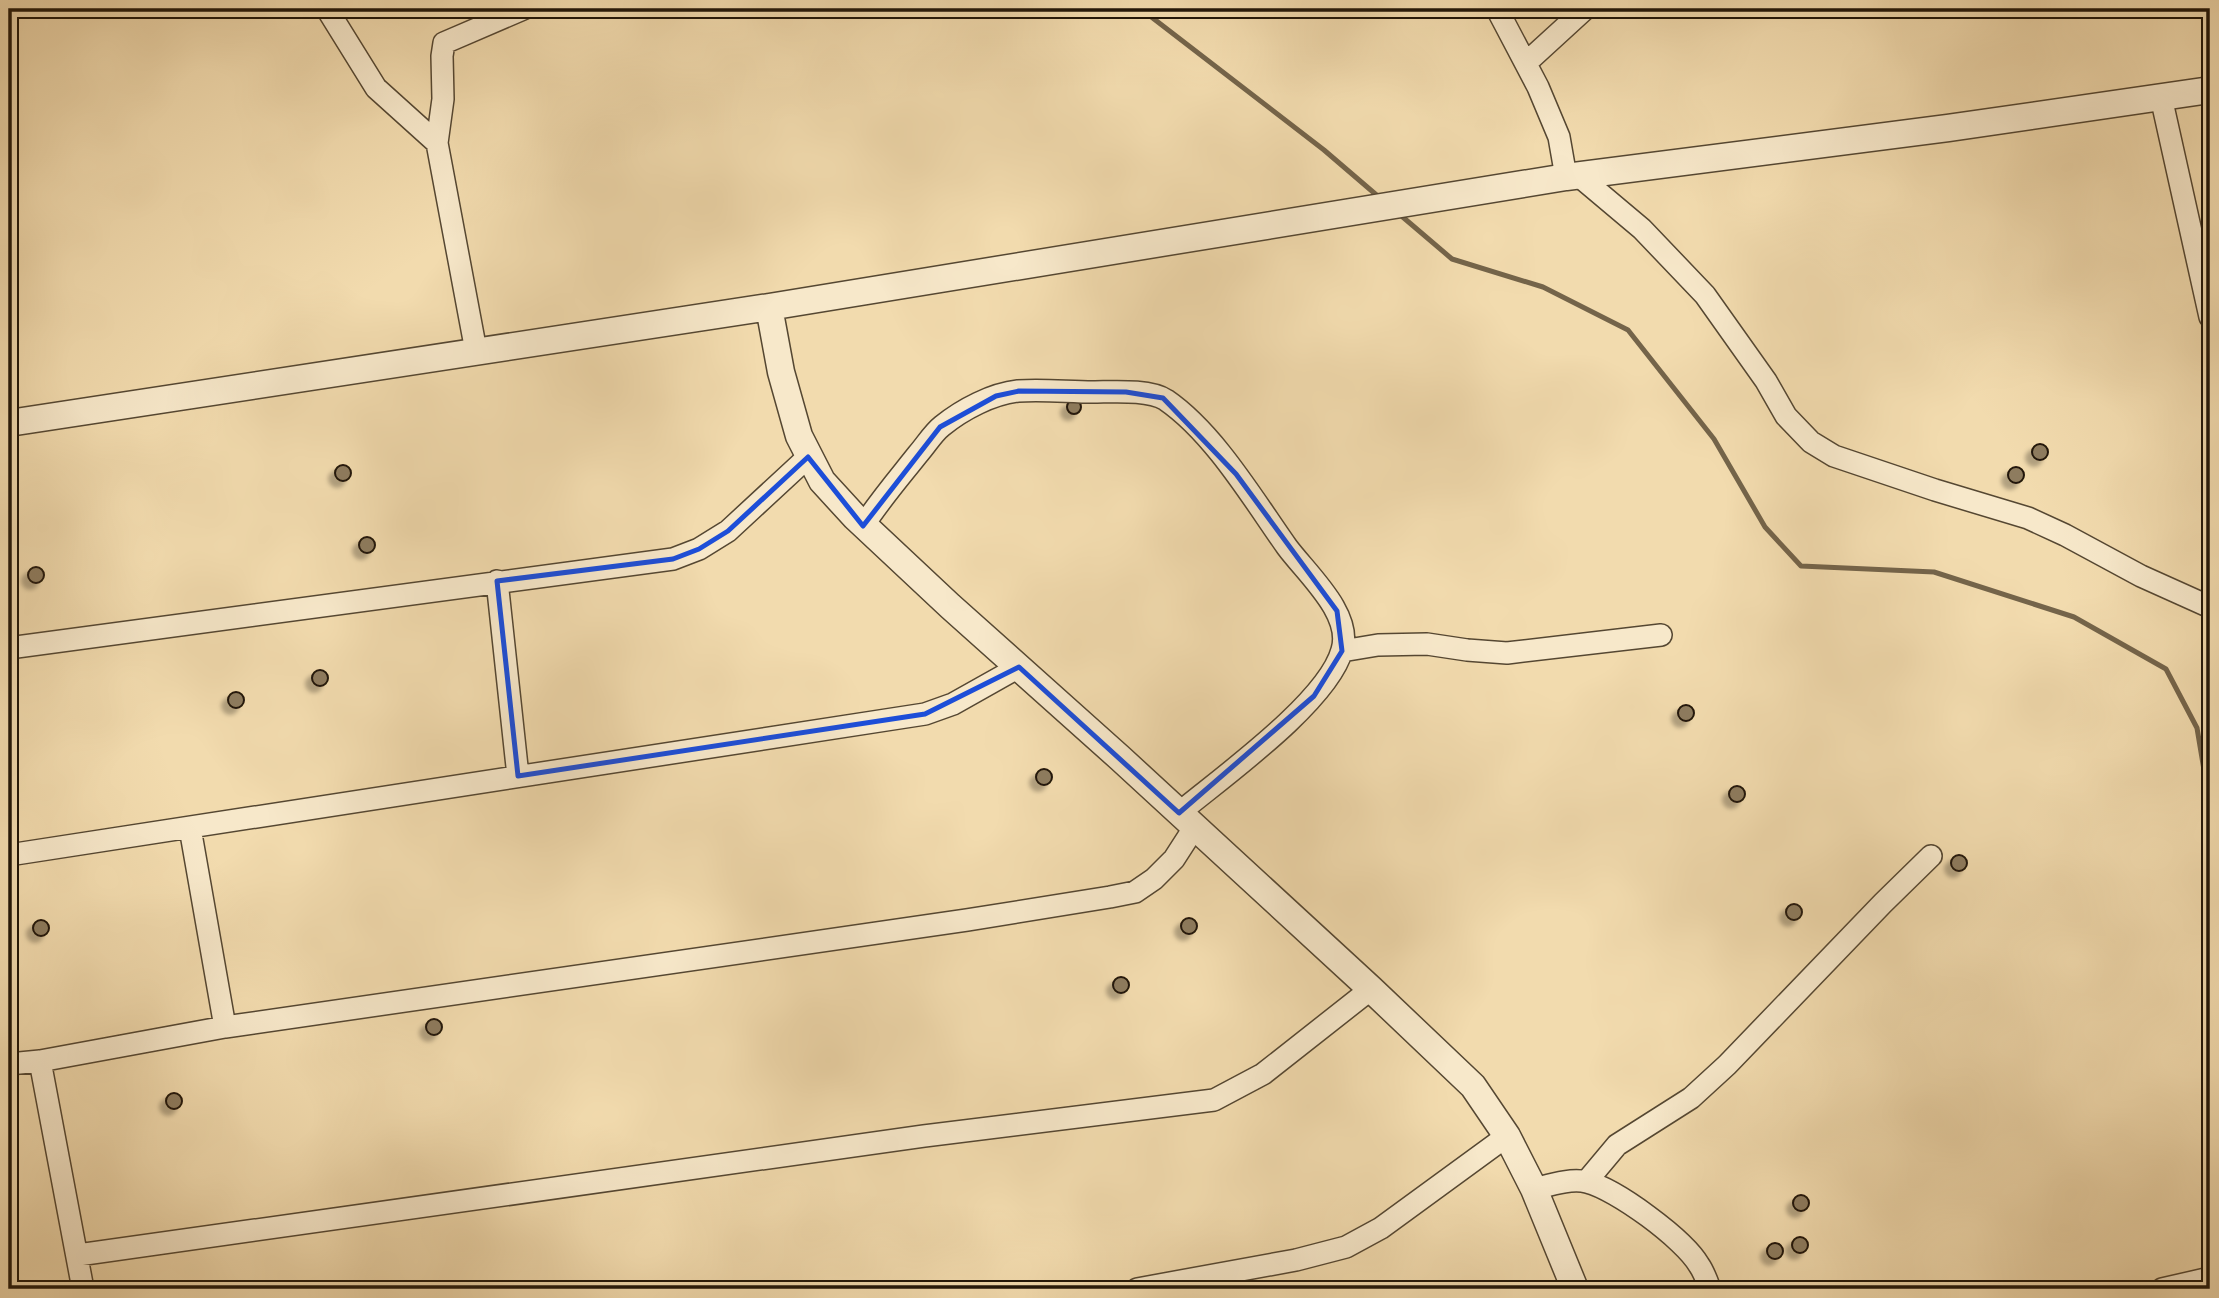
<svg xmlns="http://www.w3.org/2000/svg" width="2219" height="1298" font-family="Alegreya,serif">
<defs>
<filter id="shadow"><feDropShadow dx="-6" dy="6" stdDeviation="2" flood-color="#0004"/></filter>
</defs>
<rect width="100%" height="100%" fill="#f2dbae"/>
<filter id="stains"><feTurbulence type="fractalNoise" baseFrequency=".00286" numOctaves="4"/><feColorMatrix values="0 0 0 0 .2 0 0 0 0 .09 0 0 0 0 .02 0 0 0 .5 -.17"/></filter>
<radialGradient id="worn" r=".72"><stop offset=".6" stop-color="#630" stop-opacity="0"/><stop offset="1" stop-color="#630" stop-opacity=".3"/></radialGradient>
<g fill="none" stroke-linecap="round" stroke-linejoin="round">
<path stroke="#74644a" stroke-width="5" d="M1141,9l183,141 56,48
M1398,213l54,46 91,28 85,43 86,109 51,88 36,39 133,6 140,45 92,52 31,59 13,78"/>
</g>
<path fill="#8e7c5e" stroke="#211608" stroke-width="2" filter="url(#shadow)" d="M1067 407a7 7 0 1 1 14 0a7 7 0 1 1-14 0Z
M2032 452a8 8 0 1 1 16 0a8 8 0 1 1-16 0Z
M335 473a8 8 0 1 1 16 0a8 8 0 1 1-16 0Z
M2008 475a8 8 0 1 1 16 0a8 8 0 1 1-16 0Z
M359 545a8 8 0 1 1 16 0a8 8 0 1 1-16 0Z
M28 575a8 8 0 1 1 16 0a8 8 0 1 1-16 0Z
M312 678a8 8 0 1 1 16 0a8 8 0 1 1-16 0Z
M228 700a8 8 0 1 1 16 0a8 8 0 1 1-16 0Z
M1678 713a8 8 0 1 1 16 0a8 8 0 1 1-16 0Z
M1036 777a8 8 0 1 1 16 0a8 8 0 1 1-16 0Z
M1729 794a8 8 0 1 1 16 0a8 8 0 1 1-16 0Z
M1951 863a8 8 0 1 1 16 0a8 8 0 1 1-16 0Z
M1786 912a8 8 0 1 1 16 0a8 8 0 1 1-16 0Z
M1181 926a8 8 0 1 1 16 0a8 8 0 1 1-16 0Z
M33 928a8 8 0 1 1 16 0a8 8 0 1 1-16 0Z
M1113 985a8 8 0 1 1 16 0a8 8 0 1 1-16 0Z
M426 1027a8 8 0 1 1 16 0a8 8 0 1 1-16 0Z
M166 1101a8 8 0 1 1 16 0a8 8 0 1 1-16 0Z
M1793 1203a8 8 0 1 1 16 0a8 8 0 1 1-16 0Z
M1792 1245a8 8 0 1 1 16 0a8 8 0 1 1-16 0Z
M1767 1251a8 8 0 1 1 16 0a8 8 0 1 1-16 0Z"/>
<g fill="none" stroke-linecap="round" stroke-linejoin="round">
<g stroke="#554732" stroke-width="24">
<path id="minor" d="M327,9l49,79 61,55 39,208
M1497,9l41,78 21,50 7,40
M1526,63l59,-54
M2161,97l49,220
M437,143l6,-44 -1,-43 2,-13 79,-34
M1579,176l63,53 63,66 61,86 20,35 25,26 23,14 101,34 93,28 37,17 76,41 69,31
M863,526c17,-26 36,-48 55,-72 8,-9 15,-21 24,-28 21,-17 50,-32 76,-35 24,-2 51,1 75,1 19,0 56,-3 73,8 48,33 87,99 121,147 20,27 66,67 55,103 -14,52 -121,128 -163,163
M497,581l21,195
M9,648l664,-89 26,-10 29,-18 80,-74
M1342,651l36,-6 49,-1 40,6 40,3 154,-18
M190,828l35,199
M9,855l916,-141 28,-10 66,-37
M40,1061l43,228
M9,1064l31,-3 185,-34 742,-107 143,-23 25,-5 19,-13 20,-20 20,-31
M1586,1182l31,-37 74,-47 36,-33 156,-162 48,-47
M1534,1189c16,-4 37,-11 53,-7 29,7 97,57 112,83 5,7 8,16 11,24
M78,1255l846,-119 290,-36 49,-26 108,-85
M1137,1289l159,-29 50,-13 35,-19 126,-92
M2162,1289l48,-11"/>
</g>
<g stroke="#554732" stroke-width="29">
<path id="tertiary" d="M769,307l12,65 18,64 23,45 33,36 95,89 170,152 251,231 102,97 34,50 27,53 41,100
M9,423l760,-116 797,-130 382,-49 262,-38"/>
</g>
<use href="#minor" stroke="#f7e8ca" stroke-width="21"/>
<use href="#tertiary" stroke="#f7e8ca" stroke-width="26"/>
</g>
<path fill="none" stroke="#1d4ed8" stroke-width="5" stroke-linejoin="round" d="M1019,391l107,1 37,6 73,76 101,137 5,40 -28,45 -135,117 -160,-146 -94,47 -407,62 -21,-195 176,-22 26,-10 29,-18 80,-74 55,69 77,-99 56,-31z"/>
<rect width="2219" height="1298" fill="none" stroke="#f2dbae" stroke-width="35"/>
<rect x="10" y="10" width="2198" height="1277" fill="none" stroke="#211608" stroke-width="3.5"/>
<rect x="18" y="18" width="2184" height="1263" fill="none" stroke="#211608" stroke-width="2"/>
<rect width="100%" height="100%" filter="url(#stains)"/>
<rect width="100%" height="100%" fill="url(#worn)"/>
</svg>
